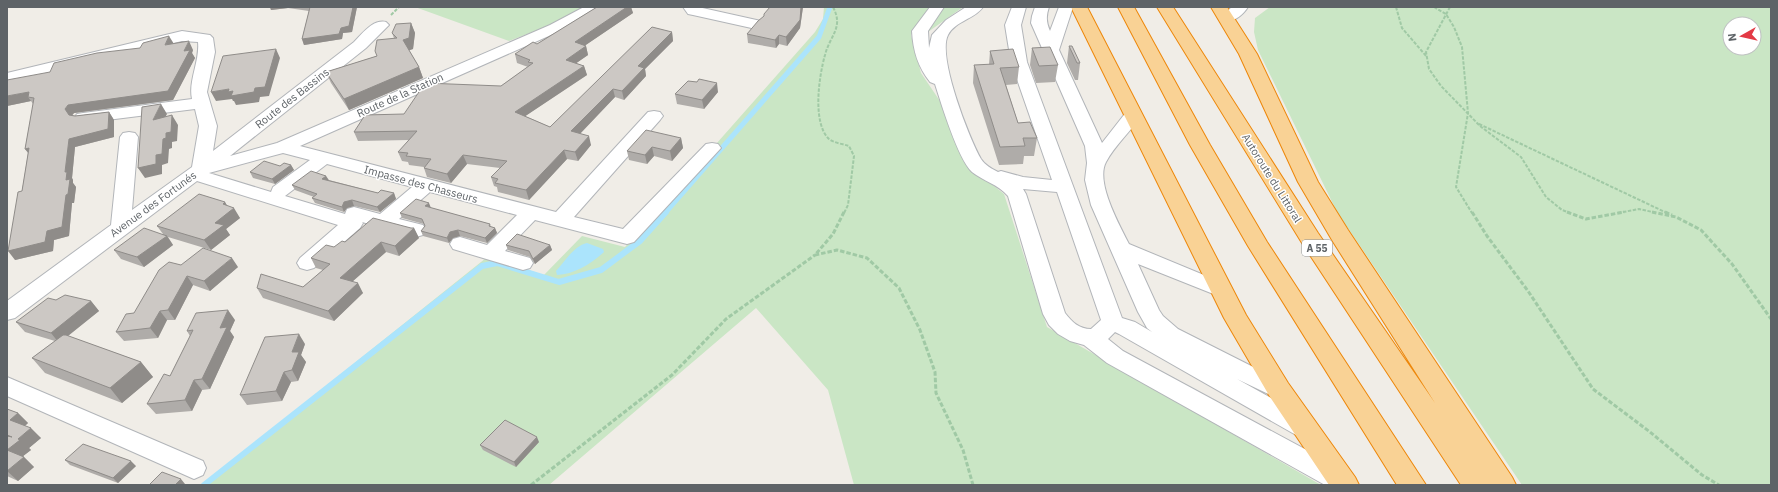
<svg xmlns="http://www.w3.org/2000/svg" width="1778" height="492" font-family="'IBM Plex Sans',sans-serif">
<rect width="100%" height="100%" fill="#f0ede7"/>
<path fill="#cae6c5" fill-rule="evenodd" d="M415,7h170l-27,15 -49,19z
M824,7h106l-19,28 10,38 25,37 22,55 36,29 43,133 274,158h-467l-26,-95 -72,-82 -207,177h-347l289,-231 52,22 39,-40 43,11 190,-215 8,-13z
M944,7h19l-35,25z
M1270,7h501v478h-249l-185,-273 -79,-162 -4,-18 1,-14zM1730,24h24v24h-24z"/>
<path fill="#abe4fc" d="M587,243l16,6 1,3c-13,12 -29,22 -47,23l-1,-4c9,-10 18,-25 31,-28z"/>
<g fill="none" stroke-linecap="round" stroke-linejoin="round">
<path stroke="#abe4fc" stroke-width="5" d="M665,213l154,-176 11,-30"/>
<path stroke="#abe4fc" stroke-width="6" d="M204,485l278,-219 15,-3 62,19 42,-12 39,-29 26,-29"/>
<g stroke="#b2b5b9" stroke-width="2">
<path id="minor" d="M584,7h18l-2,3 -40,21 -260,115 256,66 92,-100 6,-1 6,1 3,4 -3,4 -86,97 49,12 83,-85 6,-1 6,1 3,4 -87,94 -7,2 -92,-24 -30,31 25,7 3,5 -3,5 -7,2 -70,-21 -3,-5 3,-5 7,-2 27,8 30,-30 -87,-23 -31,27 24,6 3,5 -3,5 -7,2 -54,-15 1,1 -3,5 -46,40 -7,2 -7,-2 -3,-5 3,-5 38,-33 -141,-44 -182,137 -8,2v-19l104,-76 9,-88 3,-4 6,-1 6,1 3,4 -6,73 60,-43 7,-41 -4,-17 -112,14 -6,-1 -3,-4 3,-4 6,-1 109,-14c-4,-18 8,-38 6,-57l-16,-1 -175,42v-10l175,-42 28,4 3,3 2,14 -8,40 10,34 -4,25 141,-109c9,-9 19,-23 32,-20l3,3 -23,23 -136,108 47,-13 273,-118zM283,153l27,7 -37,27 -2,5 -62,-19zM327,164l85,23 -32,27 -26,-7 -7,2 -2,5 -60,-18z
M683,7h15l63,14 3,3 -3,3 -5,2 -63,-14 -5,-1z
M930,7h14l-16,24 1,17 3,-13 14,-15 20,-13h17c-8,12 -28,14 -35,28 -11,21 21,103 33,124 4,6 11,10 17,13l3,-1 22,6 29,3 -41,-118 -6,-37 7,-18h14l-5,18 6,37 95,256 13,4 17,10 -5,-4 -9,-16 -47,-107 -6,-25 2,-17 -2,-17 -54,-123 1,-7 3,-9h14c-3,9 -3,15 1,24l9,-24h14l-14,43 43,93 25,-32 6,-1 6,1 3,4c-11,16 -27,30 -36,47 -11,20 14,64 23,82l99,41 3,5 -3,5 -7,2 -83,-33 21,46 4,6 15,13 109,55 4,6 -4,6 -8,3 -42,-20 75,42 4,7 -4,7 -8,3 -8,-3 -177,-101 -4,-2 -7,7 15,12 228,123 4,8 -2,3h-28l-218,-122 -23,-18 -14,-4 -12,-7 -9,-9 -6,-11 -35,-118c-10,-12 -25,-15 -36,-24 -14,-13 -31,-69 -37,-88l-5,-2c-12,-15 -17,-31 -18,-51zM1023,189l34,3 44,128 -10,9c-12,0 -19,-7 -26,-16l-39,-119z
M1232,7h16c-5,8 -16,17 -26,14l-3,-3z
M7,377l196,84 3,7 -3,7 -9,4 -9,-4 -178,-79z"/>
</g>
<g stroke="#ed870a" stroke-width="2">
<path id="highway" d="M1071,7h16l159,308 42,68 67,94 4,8h-30l-59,-88 -46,-79z
M1118,7h16l76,138 57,97 159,243h-29l-149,-239 -58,-101z
M1157,7h16l145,226 117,170 -103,-163 -34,-58 -59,-128 -28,-47h16l30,47 61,128 30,48 164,247 4,8h-55l-159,-242z"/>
</g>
<path stroke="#a0c9a5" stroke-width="2" stroke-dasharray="3.5 1.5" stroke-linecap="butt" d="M833,7c11,21 -3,28 -8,48 -6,21 -13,68 4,84 5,4 14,5 20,7l5,10 -6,49 -4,8
M1396,7l6,21 25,29
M1434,7l12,7 8,13 8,20 6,66 -12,74 16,26
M1450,7l-24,45 3,17 12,17 39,40 41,31 25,40 16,13 8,3
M391,15l8,-8
M1479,124l188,89
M1618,213l21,-4 18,4"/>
<path stroke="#a0c9a5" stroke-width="3" stroke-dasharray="4.5 2" stroke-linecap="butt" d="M844,212l-11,22 -18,21 22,-5 30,8 32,30 21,42 15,42 1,21 27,57 10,35
M1472,212l15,24 41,55 65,98 57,43 52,43 17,10
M1567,212l19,7 38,-7
M1652,212l24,5 25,13 31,34 39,55
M1665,212l7,3
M531,485l141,-110 54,-56 89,-64"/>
<use href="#minor" fill="#fff" fill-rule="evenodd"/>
<use href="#highway" fill="#f9d295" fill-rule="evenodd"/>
</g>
<path fill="#afaca9" d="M270,7h87l-5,25 -9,1 -1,6 -38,6 -2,-6 7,-28 -21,-3 -17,2z
M597,7h34l2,6 -49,33h2l2,9 -12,8 8,3 3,9 -62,41 25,11 122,-95 1,9 -28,28 1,7 -22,24 -9,-3 -35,37 11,11 -13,16 -11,-2 -38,41 -31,-8 -1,-5 -3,-1 -3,-9 9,-9 -33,-4 -16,19 -24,-6 -3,-9v-1l-15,-2 -1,-3 -6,-1 -4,-9 11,-12 -51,1 -4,-9 50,-18 97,-28 27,-19 -11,-4 -2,-9 22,-10z
M770,7h33l-3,21 -13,18 -8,-2 -3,4 -28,-5 -1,-9 17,-18z
M411,23l4,10 -2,16 -4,1 10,17 4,11 -74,32 -18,-27 -5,-11 51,-16 17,-18 -2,-5z
M174,43l19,7 -1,3 3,5 -22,42 -99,13 -2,2 3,1 34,-4 5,8v17l-39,10 -3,31 1,2v3l3,4 -2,16h-2l-3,33 -15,4 -1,11 -38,9 7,-69 6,-38 -3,-4 8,-45 -2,-3 -24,5 43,-34z
M1069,46l11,17 -2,17h-3l-8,-17z
M1032,48l26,17 -3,17 -19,1 -6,-18z
M990,51l29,16 -2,17 -11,1 12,38 19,15 -3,18h-10l-1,8 -24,1 -26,-82 1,-18h15z
M697,82l21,10 -14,17 -27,-5 -2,-10z
M681,138l2,10 -11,13 -18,-5 -7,8 -18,-4 -2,-9z
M291,165l3,5 -19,14 -22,-6 -3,-6 30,-6z
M326,176l3,4 49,13h16l2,6 -16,13 -26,-6 -7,2 -3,4 -29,-9 -3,-5 2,-1 -19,-7 -3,-5z
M225,202l2,4 13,12 -14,11 4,6 -19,15 -43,-13 5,8 -29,22 -23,-8 -7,-9 49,-16 -6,-8z
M431,208l59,16 1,3 4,1 2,5 -10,10 -27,-7 -7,2 -4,5 -26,-7 -2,-5 4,-5 -1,-2 -22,-6 -2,-5z
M414,228l5,10 -20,18 -13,-4 -34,30 11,11 -29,28 -71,-23 -6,-10 46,-1 20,-17 -7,-2 -5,-10 34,-16z
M506,245h44l2,5 -17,14 -5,-7 -22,-7z
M181,265l57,2 -28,24 -17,-6 -18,35h-8l-9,18 -34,3 -8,-9z
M56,300l35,1 8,10 -31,25 73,26 12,15 -31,26 -77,-30 -13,-15 23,-17 -30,-9 -9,-10z
M235,320l-5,11 4,6 -24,52 -8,1 -10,21 -36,3 -9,-10 23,-28 20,-40 -3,-5z
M305,344l-4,11 5,7 -8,19 -7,1 -9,19 -35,4 -7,-10z
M7,409l11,4 10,10 -3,3 16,12 -12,10 2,2 -8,6 11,11 -16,14 -11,-5z
M539,442l-23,25 -33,-17 -3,-5z
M65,460l71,6 -18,17 -48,-18z"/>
<path fill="#8f8c89" d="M270,7h17l1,1 -17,2z
M353,7h4l-5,25 -9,1 -1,6 -38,6 -2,-6 39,-11z
M627,7h4l2,6 -56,38 -2,-9z
M801,7h2l-3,21 -13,18 -1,-9z
M411,23l4,10 -2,16 -6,2 -4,-11z
M672,32l1,9 -28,28 1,7 -22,24 -2,-9 16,-25z
M779,35v9l-3,4 -1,-8z
M169,36l5,8 -9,1z
M189,41l4,9 -1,3 3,5 -22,42 -99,13 -4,5 -5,-9 3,-4 116,-54z
M586,46l2,9 -20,14 -2,-9z
M276,49l4,9 -11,38 -9,1 -1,5 -23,3 -2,-4h-1l-1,-2 -16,2 -5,-9 18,-3 26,-1z
M584,66l3,9 -69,46 -3,-9z
M419,67l4,11 -74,32 -5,-11z
M717,83l1,9 -14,17 -2,-9z
M613,89l2,8 -42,44 -2,-10z
M29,92l-1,5 3,4 -24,5v-10z
M161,104l6,10 -8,15 -6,-9z
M109,112l5,8v17l-39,10 -3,31 1,2v3l3,4 -2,16h-2l-3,33 -15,4 -1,11 -38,9 -7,-9 39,-20 19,-51 -1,-8 4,-33z
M172,115l6,10 -1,16 -5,1v6l-3,1 -1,14 -6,2v9l-17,4 -7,-10 25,-29 3,-6z
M589,136l2,9 -13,16 -3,-9z
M681,138l2,10 -11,13 -2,-10z
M652,147l2,9 -7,8 -2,-9z
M29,148l3,9 -7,-8z
M564,150l3,9 -38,41 -3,-10z
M463,155l4,9 -16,19 -4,-9z
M291,165l3,5 -19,14 -3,-5z
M326,176l3,5 -7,-2z
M394,193l2,6 -16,13 -3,-5z
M352,200l2,6 -7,2 -3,4 -2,-5 2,-5z
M225,202l5,9 4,-3 6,10 -14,11 4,6 -19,15 -7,-10 11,-17 8,-19z
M429,203l2,5 -6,-2z
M414,228l5,10 -20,18 -4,-10z
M495,228l2,5 -10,10 -2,-5z
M458,230l2,6 -7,2 -4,5 -2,-5 3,-6z
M167,236l6,9 -29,22 -7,-10z
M381,242l5,10 -41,36 -5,-10z
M550,245l2,5 -17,14 -2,-5z
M232,258l6,9 -28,24 -6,-10z
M187,276l6,9 -18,35 -7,-10z
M358,283l5,10 -29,28 -6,-10z
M91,301l8,10 -40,32 -8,-10z
M228,310l7,10 -5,11 4,6 -24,52 -8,-10 18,-51z
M160,311l7,9 -9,18 -8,-10z
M299,334l6,10 -4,11 5,7 -8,19 -6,-11v-18z
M141,362l12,15 -31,26 -12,-15z
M284,372l7,10 -9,19 -6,-10z
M194,380l8,10 -10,21 -7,-11z
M18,413l10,10 -8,7 -10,-10z
M31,428l10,10 -12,10 2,2 -13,10 -11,-10 11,-11z
M537,437l2,5 -23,25 -2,-5z
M24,457l10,10 -16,14 -11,-10z
M131,461l5,5 -18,17 -5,-5z
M181,479l4,5 -1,1h-9z"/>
<path fill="#ccc8c4" stroke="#8f8c89" d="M310,7h43l-4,19 -8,2 -2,6 -37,5z
M597,7h30l-52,35 11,4 -20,14 18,6 -69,46 35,15 102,-100 20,5 -34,34 6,2 -22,23 -9,-2 -42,42 18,5 -14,16 -11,-2 -38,40 -31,-7 3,-4 -7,-2 16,-16 -44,-6 -16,19 -23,-6 7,-9 -25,-3 2,-3 -10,-1 19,-21 -63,1 11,-17 39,-1 21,-31 76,3 32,-23 -5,-1 2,-2 -15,-6 18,-12 4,2z
M770,7h31l-1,13 -14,17 -7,-2 -4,5 -28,-6 11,-13 6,-5v-2z
M411,23l-2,15 -6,2 16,27 -75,32 -18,-27 51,-16 -2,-5 2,-11 20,-2 -5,-5 4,-9z
M169,36l-4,9 24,-4 -5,10 6,-1 -22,41 -100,14 -3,4 4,6 6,1 34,-4 -1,17 -39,10 -4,33h2l-1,8 4,-1 -2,15 -2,1 -4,32 -15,4 -2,11 -37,9 10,-59 4,-1 7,-43 -4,1 9,-51 -6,-1 1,-5 -22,4v-16l43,-8 4,-9 43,-10 43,-5 3,-5z
M1069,46h3l8,17h-3z
M1050,47l8,18 -19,1 -7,-18z
M276,49l-11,38 -10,1 -1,4 -23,4 2,-5 -5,1 1,-3 -18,3 12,-36z
M1013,49l6,18 -19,1 18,55 12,-1 7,16h-14l2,8 -25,1 -26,-82 20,-1 -4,-13z
M699,79l18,4 -15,17 -27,-6 13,-13 9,1z
M161,104l-8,16 19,-5 -1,17 -5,1v5l-3,1 -1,15 -6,1v9l-18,4 4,-61z
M646,130l35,8 -11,13 -18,-4 -7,8 -18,-4z
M264,161l16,5 4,-3 7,2 -19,14 -22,-7z
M311,171l15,5 -4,3 56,14 3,-3 13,3 -17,14 -25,-7 -8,2 -2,5 -30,-9 5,-4 -25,-9z
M199,194l26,8 -2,2 11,4 -19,15 9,2 -20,15 -47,-14z
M416,199l13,4 -4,3 65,18 -1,2 6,2 -10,10 -27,-8 -8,2 -3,6 -26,-7 4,-5 -3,-7 -22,-6z
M373,218l38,10h3l-19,18 -14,-4 -41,36 18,5 -30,28 -71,-23 4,-14 42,13 27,-23 -19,-6 15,-13 8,2 8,-6 3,1z
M144,228l23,8 -30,21 -23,-7z
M517,234l33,11 -17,14 -4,-8 -23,-6z
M203,248l29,10 -28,23 -17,-5 -19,34 -8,1 -10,17 -34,4 10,-18 8,-1 25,-43 10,-8 12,3z
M65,295l26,6 -40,32 -35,-11 32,-24 8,2z
M228,310l-8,18 7,-1 -25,52 -8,1 -9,20 -38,4 17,-30 6,2 23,-46 -6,1 9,-18z
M299,334l-7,18h7l-7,18 -8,2 -8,19 -36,4 25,-58z
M63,335h3l75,27 -31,26 -78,-30z
M7,409l11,4 -8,7 21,8 -13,11 2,1 -13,10 17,7 -17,14v-35l5,1 -5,-2z
M505,420l32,17 -23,25 -34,-17z
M83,444l48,17 -18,17 -48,-18z
M162,472l19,7 -6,6h-26z"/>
<g text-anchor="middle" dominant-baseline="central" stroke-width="3" stroke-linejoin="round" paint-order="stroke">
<rect fill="#fff" stroke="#8e9295" stroke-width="1" x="1302" y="240" width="30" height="16" rx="3"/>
<g font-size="10" font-weight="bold" fill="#5e6367">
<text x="1317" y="248">A 55</text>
</g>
<g font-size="11" fill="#5e6367" stroke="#fff">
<text transform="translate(400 95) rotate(-24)">Route de la Station</text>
<text transform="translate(292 98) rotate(-38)">Route des Bassins</text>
<text transform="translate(1272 178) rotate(58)">Autoroute du Littoral</text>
<text transform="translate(421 184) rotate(15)">Impasse des Chasseurs</text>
<text transform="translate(153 204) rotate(-36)">Avenue des Fortunés</text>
</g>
</g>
<rect width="1778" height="492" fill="none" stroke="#5e6367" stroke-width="16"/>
<g transform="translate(1742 36) rotate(262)"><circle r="19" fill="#ffffff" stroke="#bfc1c2"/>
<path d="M0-3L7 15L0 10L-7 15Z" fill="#e33a45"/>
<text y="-6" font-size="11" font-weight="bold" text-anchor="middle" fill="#5e6367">N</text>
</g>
</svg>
